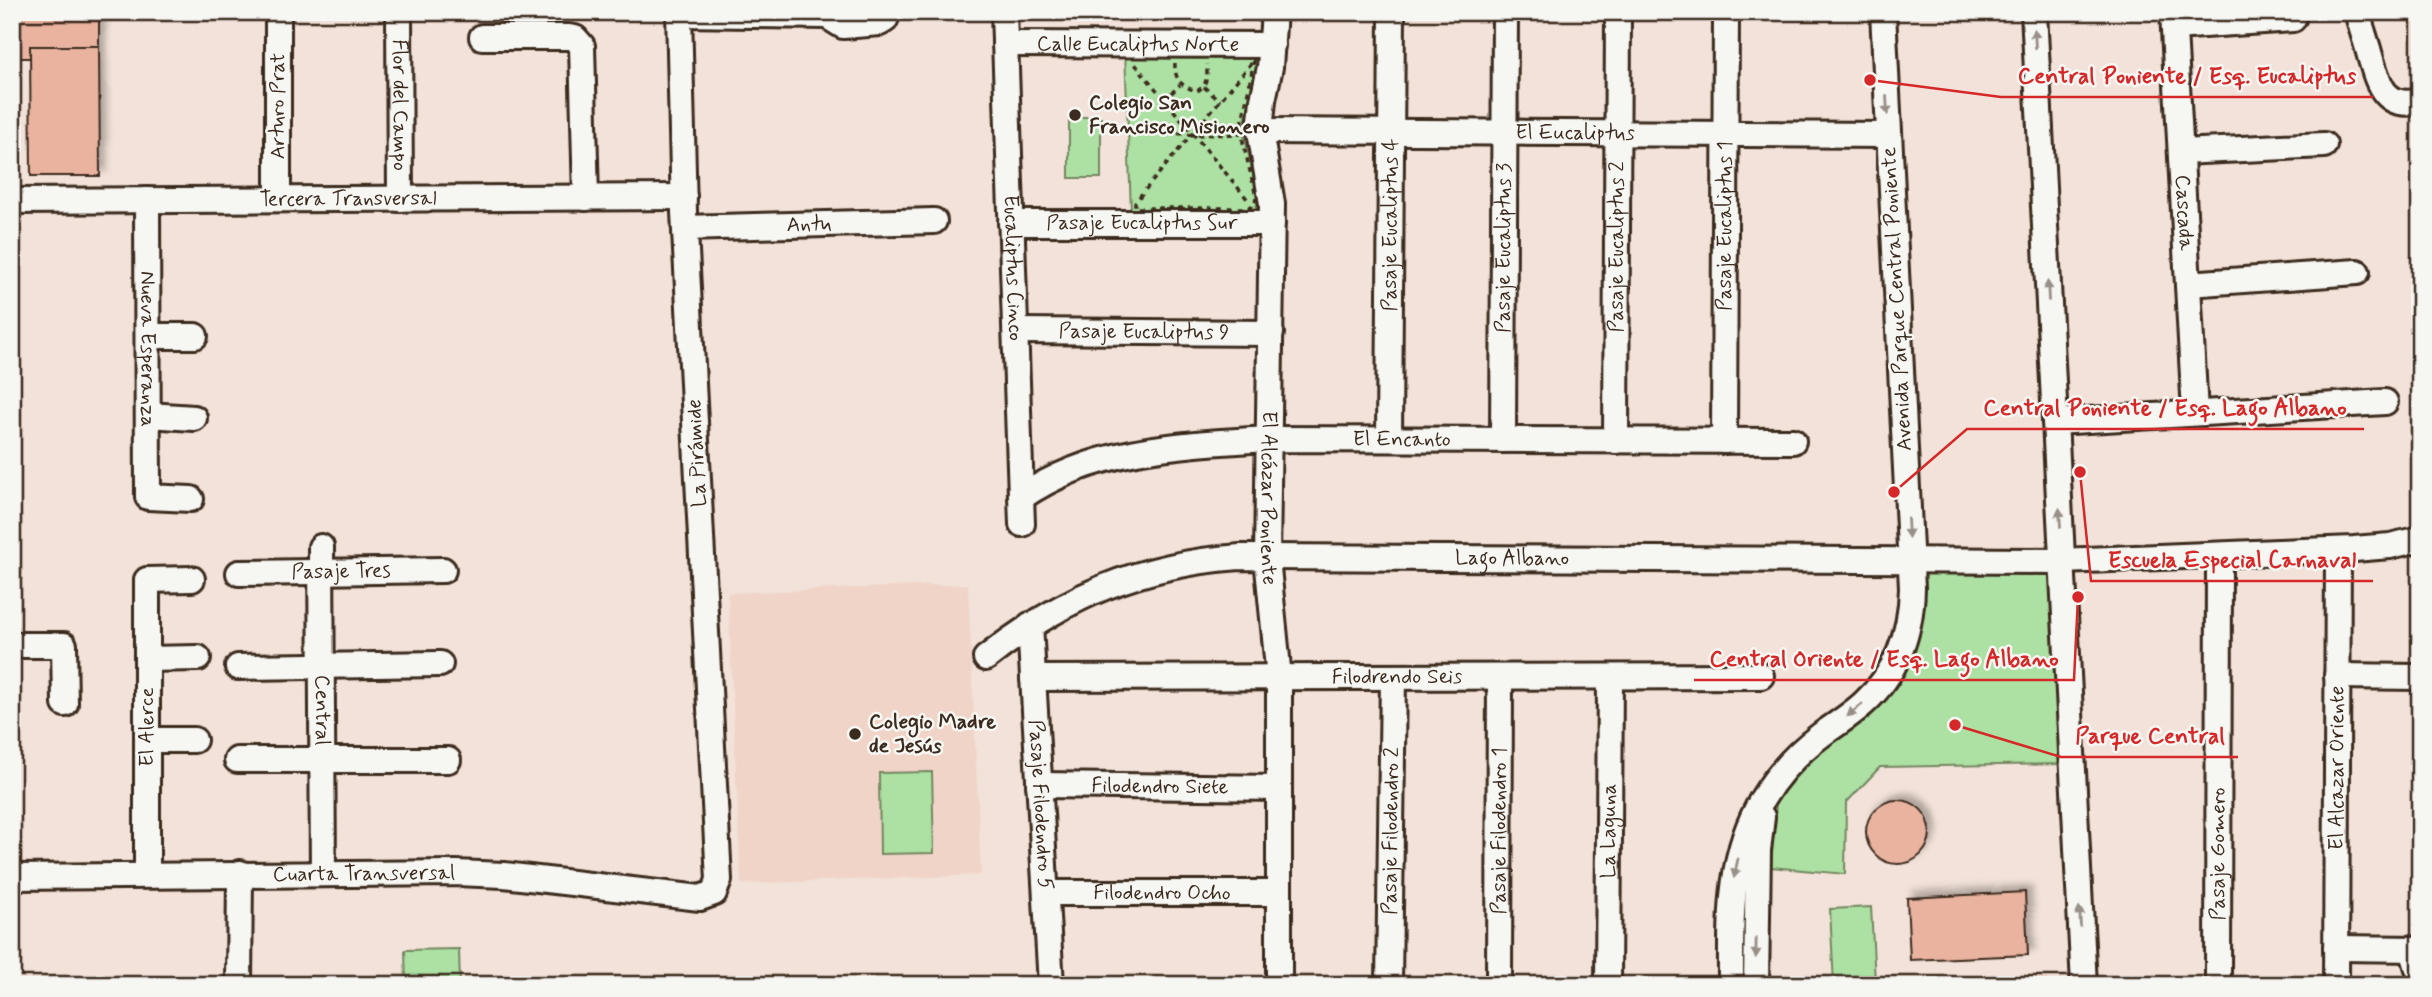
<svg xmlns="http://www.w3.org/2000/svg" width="2432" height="997" font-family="Mynerve,sans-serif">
<defs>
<filter id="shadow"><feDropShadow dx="6" dy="-6" stdDeviation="3.5" flood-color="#0004"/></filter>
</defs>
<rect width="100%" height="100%" fill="#f2e2d9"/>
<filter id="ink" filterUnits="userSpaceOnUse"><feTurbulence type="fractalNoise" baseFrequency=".0143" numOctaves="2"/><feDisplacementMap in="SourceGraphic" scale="14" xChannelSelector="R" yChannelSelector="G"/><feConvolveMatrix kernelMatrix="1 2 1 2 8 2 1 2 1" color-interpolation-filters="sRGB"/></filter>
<g filter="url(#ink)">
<path fill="#f0d4c8" d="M968,584l13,291 -240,9 -13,-291z
M2048,978v7h-185l67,-3z"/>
<path fill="#ace1a3" stroke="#748660" stroke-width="2" d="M1125,51l124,2 7,4 2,6 -15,68 16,66 -2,8 -4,5 -122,1z
M1069,117h32v61h-32z
M1916,570l136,5 10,189 -182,3 -34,36 -1,71 -74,-7 6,-76 29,-30 87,-72 23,-72z
M932,772l2,81 -54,1 -1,-81z
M1871,907l4,75 -41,3 -4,-76z
M459,949l1,36h-54l-1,-35z"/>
<path fill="#eab3a0" stroke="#3b2a1e" stroke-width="2" filter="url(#shadow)" d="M12,12h87v34h-69v12h-18z
M30,46h69l1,130h-69z
M1866 832a32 32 0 1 1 64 0a32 32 0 1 1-64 0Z
M2025,892l3,63 -118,5 -3,-62z"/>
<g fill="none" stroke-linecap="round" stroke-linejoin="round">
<g stroke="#3b2a1e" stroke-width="30">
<g id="minor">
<path id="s1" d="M399,12l1,187"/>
<path id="s2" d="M1004,12l18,512"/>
<path id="s3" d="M1274,12l-4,55 -7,33 -3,31 12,73 -5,354 12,120v307"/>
<path d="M2034,12l50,973"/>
<path id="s4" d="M2173,12l22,401"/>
<path d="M2357,12c4,15 9,29 13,44 8,27 14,54 50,45"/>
<path d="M679,14l148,2 16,10 37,-3 5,-3 3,-8"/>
<path d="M2174,27l119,-8"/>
<path d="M482,37h87l6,1 7,8 4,152"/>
<path id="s5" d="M1005,44l267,1"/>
<path id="s6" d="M1260,131l629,4"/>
<path d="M2181,152l143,-7"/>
<path d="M278,199v-187"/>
<path id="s7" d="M147,200l1,297 43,2"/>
<path id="s8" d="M12,201l672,-4"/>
<path id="s9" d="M1011,223h261"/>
<path id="s10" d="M685,228l249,-7"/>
<path d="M2188,284l169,-12"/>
<path id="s11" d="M1016,331l255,2"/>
<path d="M148,336h47"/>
<path d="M148,415l46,3"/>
<path d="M2055,422l330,-20"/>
<path id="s12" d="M1389,439l3,-427"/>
<path id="s13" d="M1503,440l2,-428"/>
<path id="s14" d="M1616,441l2,-429"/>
<path id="s15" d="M1724,441l2,-429"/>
<path id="s16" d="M1022,497c72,-50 163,-53 247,-58l524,2"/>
<path id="s17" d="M321,547l2,326"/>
<path id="s18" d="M239,573l204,-3"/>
<path id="s19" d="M1030,625l21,360"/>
<path d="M12,645h52l1,59"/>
<path id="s20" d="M986,658c79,-62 154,-94 254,-101l822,4 292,-12 36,-3 30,-7"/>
<path d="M147,659l51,-1"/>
<path d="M238,667l202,-3"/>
<path d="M2337,676l83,1"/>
<path id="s21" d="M1033,678l728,-2"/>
<path d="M147,740h47"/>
<path d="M237,760h211"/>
<path id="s22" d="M1039,785l240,3"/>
<path d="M147,875v-295l45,-1"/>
<path id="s23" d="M12,877l444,-4 48,2 196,23 14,-5 5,-13 -35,-668 -5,-200"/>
<path id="s24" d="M1046,893h233"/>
<path d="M2336,948l84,1"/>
<path d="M2412,949l8,26"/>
<path d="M239,985l1,-112"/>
<path id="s25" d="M1389,985l4,-308"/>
<path id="s26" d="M1499,985l1,-308"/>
<path id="s27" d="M1608,985l2,-308"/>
<path d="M1731,985c0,-66 -3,-129 32,-187 15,-25 35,-46 58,-63 14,-10 30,-20 43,-32 33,-30 47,-71 48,-115l-29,-576"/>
<path d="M1756,985l2,-135 4,-33"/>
<path id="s28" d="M2218,985l1,-430"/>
<path id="s29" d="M2336,985l2,-435"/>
</g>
</g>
<path stroke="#3b2a1e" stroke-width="3.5" stroke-dasharray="5 5" stroke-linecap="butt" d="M1254,60l-12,63 1,19 13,54 -1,8 -7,4h-113v-6z
M1175,63c-1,16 6,24 22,28 11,-6 10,-15 10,-27
M1135,64l114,137
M1204,87l16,14
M1164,100l16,-15
M1138,130l55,5 48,-1"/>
<use href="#minor" stroke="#f6f6f2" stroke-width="24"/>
</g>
<defs><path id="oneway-solid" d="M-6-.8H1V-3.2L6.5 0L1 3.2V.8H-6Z" transform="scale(1.75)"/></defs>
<g fill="#989088">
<use href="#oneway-solid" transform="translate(2035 39) rotate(-93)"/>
<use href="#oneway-solid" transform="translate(1887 105) rotate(87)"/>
<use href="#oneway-solid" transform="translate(2048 291) rotate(-93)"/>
<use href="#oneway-solid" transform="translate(2060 518) rotate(-93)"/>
<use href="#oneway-solid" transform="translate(1908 528) rotate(87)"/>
<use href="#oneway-solid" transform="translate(1855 710) rotate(141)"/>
<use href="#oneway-solid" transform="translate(1736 868) rotate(102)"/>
<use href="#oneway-solid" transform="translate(2080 917) rotate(-93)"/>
<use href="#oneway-solid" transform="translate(1756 948) rotate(91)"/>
</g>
</g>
<g fill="#3b2a1e" stroke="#f6f6f2" stroke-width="2.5">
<circle cx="1075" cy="115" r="7"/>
<circle cx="855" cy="734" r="7"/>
</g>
<g text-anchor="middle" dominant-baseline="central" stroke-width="5" stroke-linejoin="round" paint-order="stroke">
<g font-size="21" fill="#3b2a1e" stroke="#f6f6f2">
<text stroke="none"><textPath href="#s5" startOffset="133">Calle Eucaliptus Norte</textPath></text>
<text stroke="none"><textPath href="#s1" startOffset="93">Flor del Campo</textPath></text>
<text transform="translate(278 106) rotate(-90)">Arturo Prat</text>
<text stroke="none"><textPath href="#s6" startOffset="315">El Eucaliptus</textPath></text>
<text stroke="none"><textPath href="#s8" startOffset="336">Tercera Transversal</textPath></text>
<text stroke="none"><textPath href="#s4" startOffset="201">Cascada</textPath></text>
<text stroke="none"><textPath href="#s9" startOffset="131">Pasaje Eucaliptus Sur</textPath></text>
<text stroke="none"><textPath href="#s10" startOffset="124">Antu</textPath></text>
<text stroke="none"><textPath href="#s12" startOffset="214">Pasaje Eucaliptus 4</textPath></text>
<text stroke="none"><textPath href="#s15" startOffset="215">Pasaje Eucaliptus 1</textPath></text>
<text stroke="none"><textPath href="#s13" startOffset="192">Pasaje Eucaliptus 3</textPath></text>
<text stroke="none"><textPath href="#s14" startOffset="194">Pasaje Eucaliptus 2</textPath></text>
<text stroke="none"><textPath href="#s2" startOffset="256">Eucaliptus Cinco</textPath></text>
<text transform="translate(1897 299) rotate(-93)">Avenida Parque Central Poniente</text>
<text stroke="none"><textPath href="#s11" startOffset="128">Pasaje Eucaliptus 9</textPath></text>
<text stroke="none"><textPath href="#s7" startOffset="149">Nueva Esperanza</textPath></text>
<text stroke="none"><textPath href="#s16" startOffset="390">El Encanto</textPath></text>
<text transform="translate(697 453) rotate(-93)">La Pirámide</text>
<text stroke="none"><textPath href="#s3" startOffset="488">El Alcázar Poniente</textPath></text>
<text stroke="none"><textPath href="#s20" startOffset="550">Lago Albano</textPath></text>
<text stroke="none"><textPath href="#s18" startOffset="102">Pasaje Tres</textPath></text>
<text stroke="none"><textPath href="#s21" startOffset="364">Filodrendo Seis</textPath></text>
<text stroke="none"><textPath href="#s17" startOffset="163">Central</textPath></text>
<text transform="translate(147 727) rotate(-90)">El Alerce</text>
<text stroke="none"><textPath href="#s29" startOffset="217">El Alcazar Oriente</textPath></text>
<text stroke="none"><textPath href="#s22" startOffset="121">Filodendro Siete</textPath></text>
<text stroke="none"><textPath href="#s19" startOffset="180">Pasaje Filodendro 5</textPath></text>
<text stroke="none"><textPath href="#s25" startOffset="154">Pasaje Filodendro 2</textPath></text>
<text stroke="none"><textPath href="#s26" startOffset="154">Pasaje Filodendro 1</textPath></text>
<text stroke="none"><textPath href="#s27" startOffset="154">La Laguna</textPath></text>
<text stroke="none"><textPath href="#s28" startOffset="131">Pasaje Gomero</textPath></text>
<text stroke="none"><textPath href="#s23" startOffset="352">Cuarta Transversal</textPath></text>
<text stroke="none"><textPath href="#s24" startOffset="116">Filodendro Ocho</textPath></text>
</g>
<g font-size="21" font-weight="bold" fill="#3b2a1e" stroke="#f6f6f2" text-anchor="start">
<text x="1089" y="103">Colegio San<tspan x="1089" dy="24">Francisco Misionero</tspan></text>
<text x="869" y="722">Colegio Madre<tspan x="869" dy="24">de Jesús</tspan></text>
</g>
</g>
<path fill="none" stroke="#d62828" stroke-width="2.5" d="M1870 80L2001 97H2373M1894 492L1967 429H2364M2080 472L2091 581H2373M2078 597L2074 680H1694M1955 725L2061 757H2238"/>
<g fill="#d62828" stroke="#f6f6f2" stroke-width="2.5">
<circle cx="1870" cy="80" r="7"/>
<circle cx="1894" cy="492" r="7"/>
<circle cx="2080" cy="472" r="7"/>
<circle cx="2078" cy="597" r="7"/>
<circle cx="1955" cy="725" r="7"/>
</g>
<g font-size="23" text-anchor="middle" font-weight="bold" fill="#d62828" stroke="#f6f6f2" stroke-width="5" stroke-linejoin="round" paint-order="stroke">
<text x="2187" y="83">Central Poniente / Esq. Eucaliptus</text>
<text x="2165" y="415">Central Poniente / Esq. Lago Albano</text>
<text x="2232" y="567">Escuela Especial Carnaval</text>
<text x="1884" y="666">Central Oriente / Esq. Lago Albano</text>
<text x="2150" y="743">Parque Central</text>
</g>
<rect width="2432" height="997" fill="none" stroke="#f6f6f2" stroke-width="42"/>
<rect x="21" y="21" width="2390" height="955" fill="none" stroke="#3b2a1e" stroke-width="2.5" filter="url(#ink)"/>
</svg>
